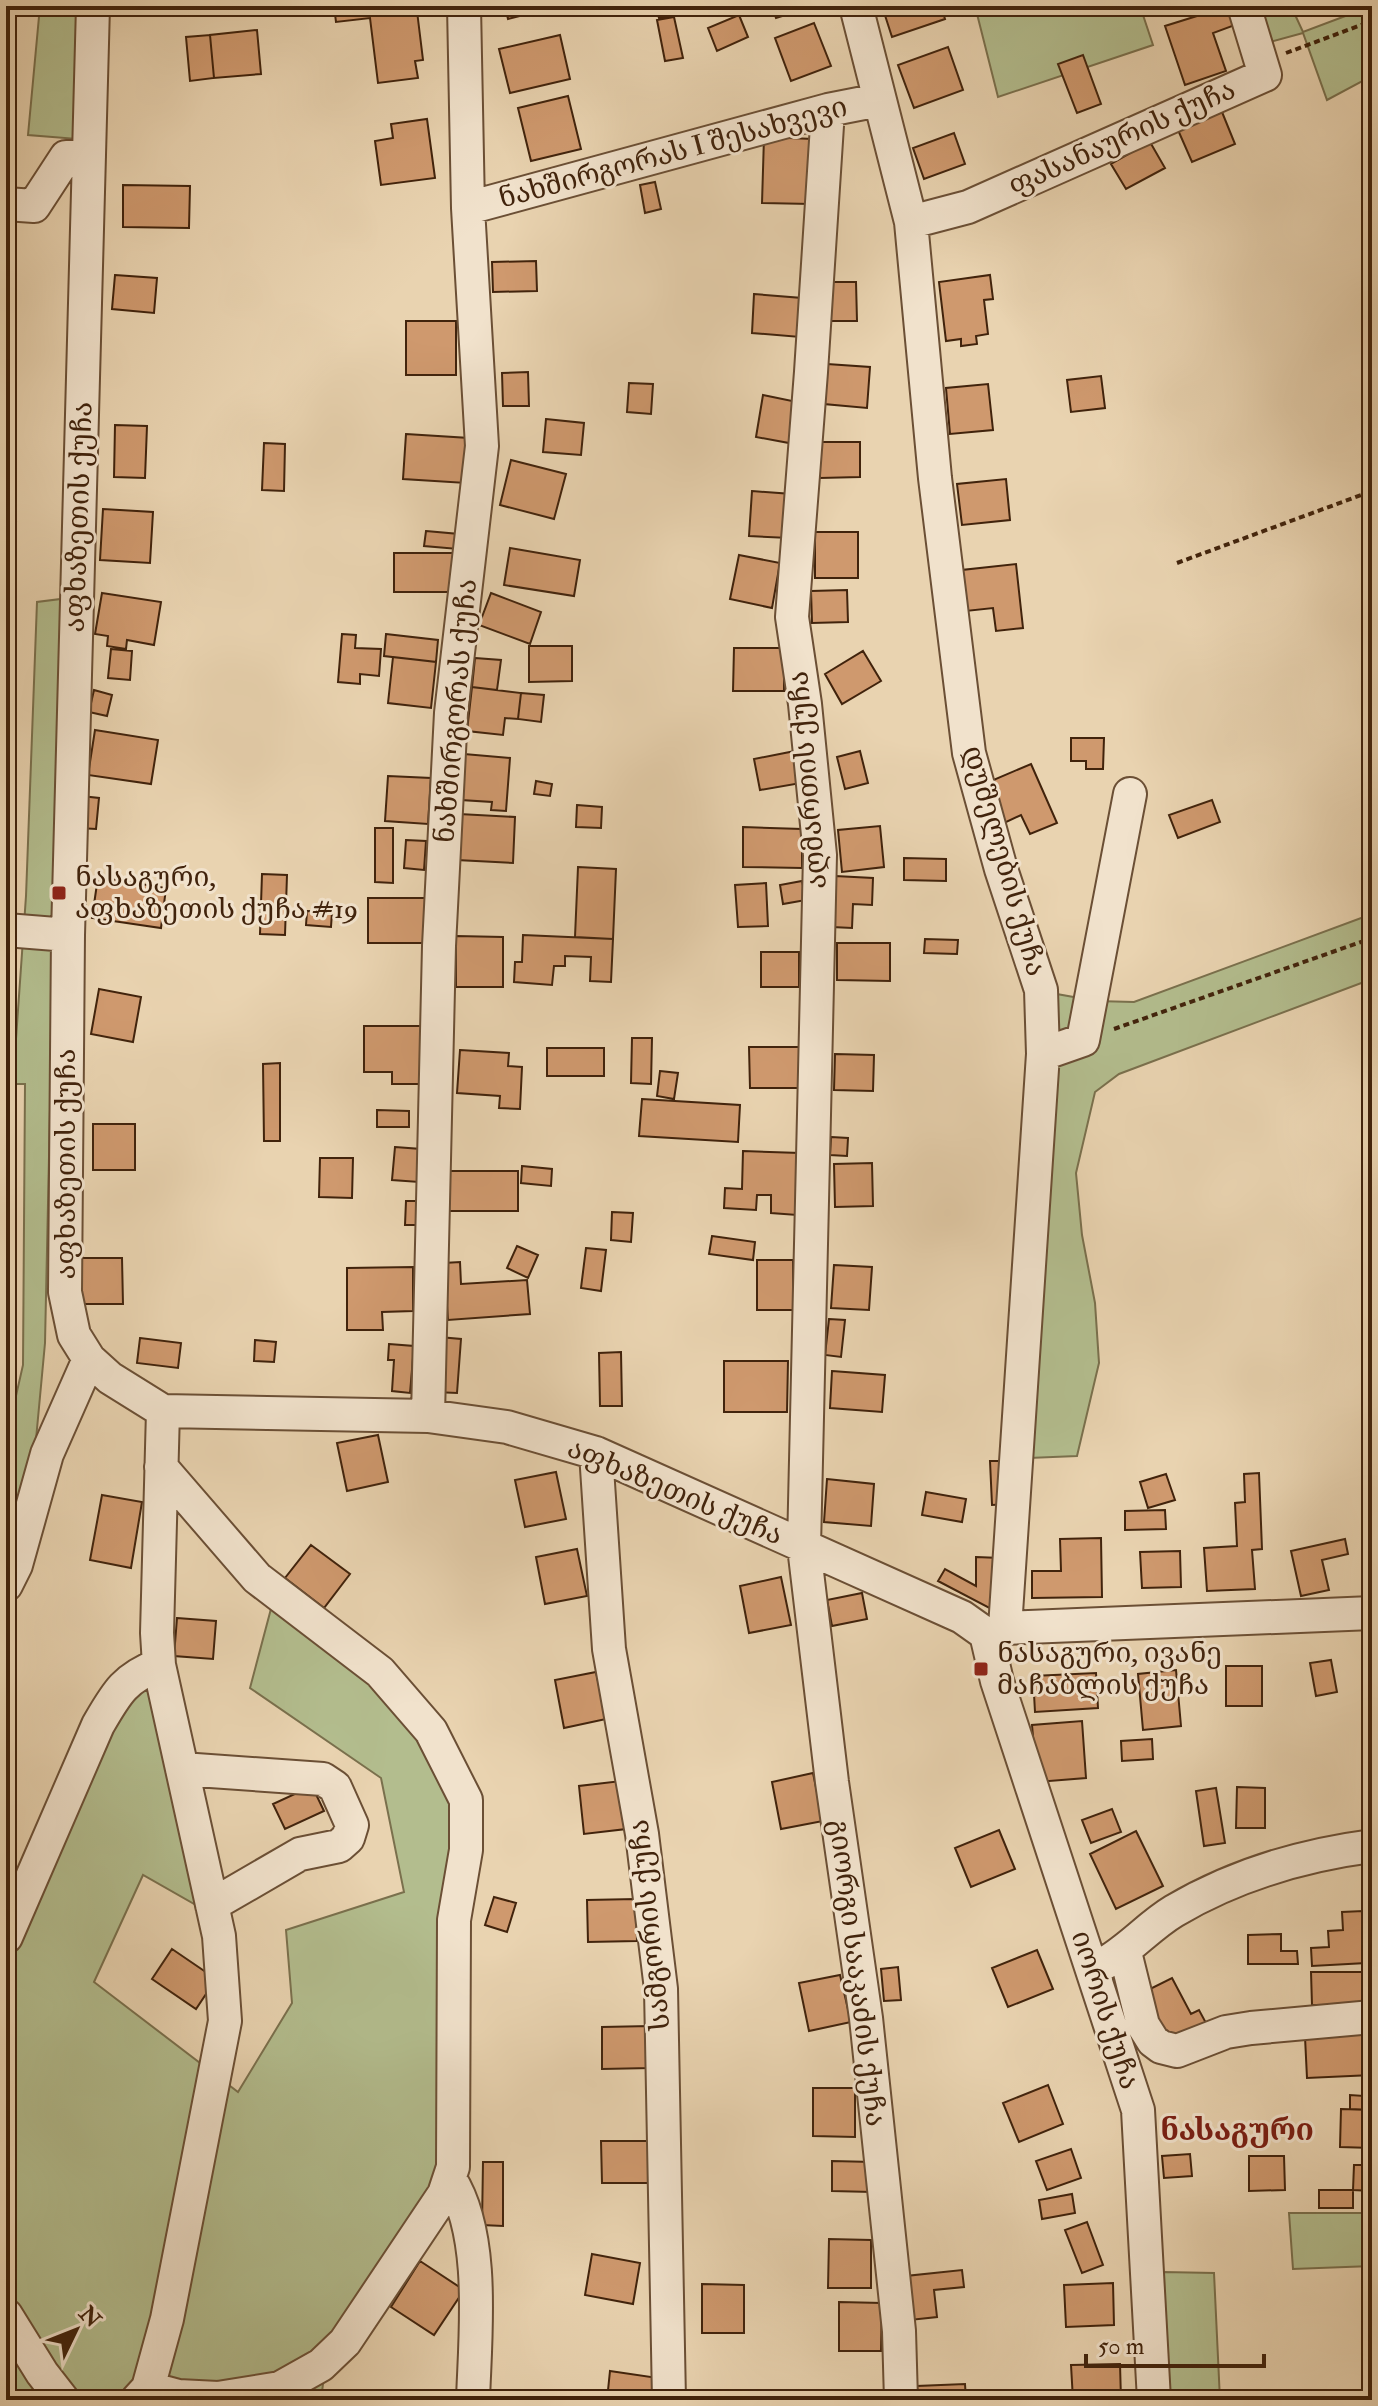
<svg xmlns="http://www.w3.org/2000/svg" width="1378" height="2406" font-family="'IM FELL Double Pica','Noto Serif Georgian',serif">
<rect width="100%" height="100%" fill="#e9d3b0"/>
<filter id="stains"><feTurbulence type="fractalNoise" baseFrequency=".0025" numOctaves="4"/><feColorMatrix values="0 0 0 0 .2 0 0 0 0 .09 0 0 0 0 .02 0 0 0 .5 -.17"/></filter>
<radialGradient id="worn" r=".72"><stop offset=".6" stop-color="#630" stop-opacity="0"/><stop offset="1" stop-color="#630" stop-opacity=".3"/></radialGradient>
<path fill="#b3bd8e" stroke="#7a704d" stroke-width="2" d="M40,6h44l-7,133 -49,-4z
M975,6h165l13,39 -155,52z
M1255,6h36l12,26 69,-26v70l-45,24 -24,-67 -37,10z
M61,599l-16,744 -10,107 -29,104v-114l17,-75 2,-281h-19v-30l9,-1 11,-157 11,-294z
M1372,914v65l-253,95 -24,18 -19,81 6,62 13,68 4,60 -22,93 -48,2 22,-465 45,8 38,1z
M272,1605l99,74 46,53 42,85 -17,351 -118,208 -3,24h-315v-488l116,-238 19,-20 55,251 -53,-30 -49,107 144,110 54,-89 -6,-73 118,-38 -23,-114 -131,-90z
M1289,2213h83v53l-79,3z
M1163,2272l51,1 6,127h-50z"/>
<path fill="#cf996e" stroke="#41230c" stroke-width="2" d="M334,6h74l1,6 8,-1 6,49 -8,1 3,17 -40,5 -8,-65 -34,4z
M505,6h54l-51,13z
M656,6h23l1,8 -21,4z
M772,6h42l-38,12z
M882,6h59l4,13 -53,18z
M1167,6h25l-21,9z
M1229,6l6,19 -22,8 13,38 -41,14 -20,-59z
M739,15l9,22 -31,14 -9,-23z
M674,17l9,41 -18,3 -8,-41z
M814,23l17,43 -40,15 -16,-43z
M257,30l4,44 -47,4 -4,-43z
M210,35l4,43 -24,3 -4,-44z
M560,35l10,44 -60,14 -11,-44z
M948,47l15,43 -49,18 -16,-43z
M1083,55l18,49 -24,9 -19,-49z
M568,96l13,53 -50,12 -13,-53z
M1222,112l13,32 -43,18 -14,-32z
M427,119l8,59 -54,7 -6,-44 18,-3 -2,-14z
M954,133l11,31 -41,15 -11,-31z
M764,137l49,2 -2,65 -49,-1z
M1150,142l15,26 -39,21 -15,-25z
M655,182l6,27 -16,4 -5,-28z
M123,185l67,1 -1,42 -66,-1z
M536,261l1,30 -44,1 -1,-30z
M115,275l42,3 -3,35 -42,-4z
M990,275l3,24 -9,1 4,34 -12,2 1,8 -16,2v-7l-15,2 -7,-59z
M826,282h30l1,39h-30z
M754,294l48,4 -2,39 -48,-4z
M406,321h50v54h-50z
M827,364l43,3 -3,41 -43,-4z
M528,372l1,34h-26l-1,-33z
M1101,376l4,32 -34,4 -4,-32z
M629,383l24,1 -2,30 -24,-2z
M988,384l5,46 -43,4 -4,-46z
M763,395l34,7 -8,41 -33,-6z
M546,419l38,4 -3,32 -38,-3z
M115,425l32,1 -2,52 -31,-1z
M406,434l63,4 -3,45 -63,-4z
M820,442h40v35l-40,1z
M264,443l21,1 -1,47 -22,-1z
M511,460l55,14 -12,45 -54,-14z
M1006,479l4,41 -48,5 -5,-41z
M752,491l40,3 -3,44 -40,-2z
M103,509l50,3 -3,51 -50,-3z
M6,521l10,1 -4,49h-6z
M426,531l33,3 -1,15 -34,-3z
M815,532h43v46h-43z
M510,548l70,12 -6,36 -70,-11z
M394,553h62l1,39h-63z
M739,555l41,8 -8,45 -42,-9z
M1016,564l7,64 -27,3 -3,-23 -27,3 -4,-41z
M847,590l1,32 -36,1 -1,-32z
M102,593l59,9 -7,43 -27,-5 -1,9 -19,-3 1,-10 -13,-2z
M491,593l50,19 -11,32 -51,-19z
M342,634l14,1 -1,13 26,1 -2,27 -19,-2v10l-22,-2z
M386,634l52,6 -2,22 -52,-6z
M529,646h43v35l-43,1z
M734,648h50v43h-51z
M111,649l21,2 -2,29 -22,-2z
M863,651l18,30 -39,23 -17,-30z
M393,657l43,5 -5,46 -43,-5z
M475,658l26,2 -4,30 -25,-3z
M472,687l49,6 -3,26 -13,-1 -2,17 -36,-4z
M94,690l18,5 -5,21 -18,-4z
M521,693l23,2 -3,27 -23,-3z
M95,730l63,10 -7,44 -63,-9z
M1071,738h33l-1,31h-17v-8h-15z
M795,751l6,32 -41,7 -6,-31z
M860,751l8,32 -23,6 -8,-32z
M464,754l46,4 -4,53 -15,-1 1,-8 -31,-2z
M1031,764l26,59 -27,11 -9,-19 -19,9 -18,-40z
M388,776l43,2 -3,46 -43,-3z
M536,781l16,3 -2,12 -16,-2z
M81,796l18,2 -3,31 -17,-1z
M1212,800l8,22 -42,16 -9,-23z
M577,805l25,2 -1,21 -25,-1z
M459,814l56,3 -2,46 -56,-3z
M880,826l4,41 -42,5 -4,-42z
M743,827l59,2v39l-59,-1z
M375,828h18v55l-18,-1z
M406,840l20,1 -2,29 -20,-2z
M904,858l42,1v22l-42,-1z
M578,867l38,2 -3,70 -38,-2z
M262,874l25,1 -2,60 -25,-1z
M835,876l38,2 -1,27 -19,-1 -1,24 -20,-1z
M98,877l68,11 -5,40 -69,-10z
M802,881l4,19 -23,4 -3,-19z
M766,883l2,43 -30,1 -3,-42z
M368,898h60v45h-60z
M307,911l25,1 -1,15 -25,-2z
M523,935l90,4 -2,43 -21,-1 1,-24 -26,-1v10h-11l-2,19 -38,-3 1,-20h7z
M456,936l47,1v50h-47z
M925,939l33,1 -1,14 -33,-1z
M837,943h53v38l-53,-1z
M761,952h38v35h-38z
M99,989l42,8 -8,45 -42,-8z
M364,1026h60v58h-32v-12h-28z
M632,1038h20l-1,46 -20,-1z
M749,1047h52v41h-51z
M547,1048h57v28h-57z
M460,1050l49,3 -1,13 14,1 -2,42 -21,-1 1,-12 -43,-3z
M835,1054l39,1 -1,36 -39,-1z
M280,1063v78h-16l-1,-77z
M660,1071l18,2 -4,26 -17,-3z
M642,1099l98,6 -2,37 -99,-6z
M377,1110l32,1v16h-32z
M93,1124h42v46h-42z
M831,1137l17,1 -1,18 -17,-1z
M395,1147l26,2 -2,33 -27,-2z
M743,1151l57,2 -3,62 -26,-2v-18h-14l-1,15 -32,-2 1,-20 17,1z
M320,1158h33l-1,40 -33,-1z
M872,1163l1,43 -38,1 -1,-43z
M522,1166l30,3 -1,17 -30,-3z
M447,1171h71v40h-71z
M406,1201h12l-1,24h-12z
M612,1212l21,1 -2,29 -20,-2z
M712,1236l43,6 -2,18 -44,-6z
M517,1246l21,9 -10,23 -21,-10z
M586,1248l20,2 -5,41 -20,-3z
M80,1258h42l1,46h-43z
M757,1260h36v50h-36z
M460,1262l1,22 66,-4 3,34 -82,6 -4,-57z
M834,1265l38,2 -3,43 -38,-2z
M413,1267v44l-31,1 1,18h-36v-62z
M829,1319l16,1 -4,37 -16,-2z
M439,1337l22,2 -4,54 -22,-1z
M140,1338l41,5 -3,25 -41,-5z
M255,1340l21,2 -2,20 -20,-1z
M389,1344l25,2 -4,47 -18,-2 2,-31h-6z
M621,1352l1,54h-22l-1,-53z
M724,1361h64l-1,51h-63z
M832,1371l53,4 -3,37 -52,-4z
M378,1435l10,47 -41,9 -10,-48z
M990,1461h16l3,43 -17,1z
M556,1472l10,47 -41,8 -10,-47z
M1259,1473l3,76 -10,1 3,39 -48,2 -3,-43 33,-2 -2,-43 10,-1 -1,-28z
M1166,1474l9,26 -27,8 -8,-26z
M827,1479l47,5 -3,42 -47,-4z
M926,1492l40,7 -4,23 -40,-7z
M102,1495l40,7 -11,66 -41,-8z
M1165,1510l1,19 -41,1v-19z
M1101,1538l1,59 -70,1v-27h29l-1,-32z
M1345,1539l3,15 -26,6 7,30 -28,6 -10,-45z
M311,1545l39,29 -26,34 -39,-30z
M577,1549l10,47 -42,8 -9,-47z
M1180,1551l1,36 -39,1 -2,-36z
M976,1557l24,1 -3,54 -59,-31 7,-12 31,17z
M781,1577l10,48 -42,8 -9,-47z
M862,1593l5,26 -35,7 -5,-26z
M177,1618l39,3 -3,38 -39,-3z
M1331,1660l6,32 -21,4 -6,-33z
M1226,1666h36v40h-36z
M1176,1670l5,56 -38,4 -5,-56z
M596,1672l10,47 -42,9 -9,-48z
M1096,1673l2,35 -63,4 -2,-36z
M1082,1721l4,57 -49,4 -5,-57z
M1152,1739l1,20 -31,2 -1,-20z
M813,1773l10,48 -42,8 -9,-47z
M621,1781l5,48 -42,5 -5,-48z
M312,1786l12,25 -39,18 -12,-25z
M1237,1787l28,1v40h-29z
M1216,1788l9,55 -21,3 -8,-55z
M1112,1809l9,23 -30,11 -9,-23z
M999,1830l16,39 -44,18 -16,-39z
M1136,1831l27,55 -47,23 -26,-55z
M494,1897l22,6 -9,29 -22,-7z
M636,1899l1,42 -49,1 -1,-42z
M1363,1911l3,52 -54,3 -1,-18 18,-1 -1,-16 15,-1 -1,-18z
M1281,1934v17h16l1,13h-50v-29z
M172,1949l44,30 -20,30 -44,-30z
M1037,1950l16,39 -45,18 -16,-39z
M898,1967l3,33 -17,1 -3,-32z
M1311,1972h61v33h-60z
M840,1975l11,47 -42,9 -10,-48z
M1172,1978l19,36 8,-4 7,13 -36,20 -26,-51z
M650,2026l1,42 -49,1v-42z
M1372,2034v41l-65,3 -2,-41z
M1048,2085l15,39 -44,18 -16,-39z
M813,2088h42v49l-42,-1z
M1365,2088l7,1v21l-22,-1v-14l14,1z
M1341,2109l31,1v38l-32,-1z
M601,2141h48l1,42h-48z
M1367,2147l5,1v43l-19,-1 1,-25h13z
M1071,2149l10,29 -34,12 -11,-29z
M1190,2154l2,22 -28,2 -2,-22z
M1249,2156h35l1,34 -36,1z
M832,2161l41,1 -1,30 -40,-1z
M483,2162h20v64l-21,-1z
M1319,2190h34v18h-34z
M1072,2194l3,19 -33,6 -3,-19z
M1087,2222l16,43 -21,8 -17,-43z
M829,2239l42,1v48h-43z
M592,2254l48,9 -7,41 -48,-9z
M420,2261l44,29 -30,45 -43,-28z
M962,2270l2,17 -30,3 3,27 -27,3 -4,-44z
M1113,2283l1,42 -48,2 -2,-42z
M702,2284l42,1v48h-42z
M839,2302l43,1 -1,48h-42z
M1120,2364l1,36h-48l-2,-35z
M610,2371l48,7 -3,22h-48z
M965,2384l1,16h-48l-1,-14z"/>
<g fill="none" stroke-linecap="round" stroke-linejoin="round">
<g stroke="#6b4f35" stroke-width="36">
<path id="minor" d="M93,6l-25,929 -3,357 9,43 15,24 21,19 53,33 265,5 79,11 89,26 366,164 24,17
M856,6l55,216 24,256 34,275 32,116 40,121 2,64 -38,574
M828,110l-17,262 -19,245 13,87 15,151 -16,692 28,235 34,236 33,313 2,69
M6,204l28,2 32,-49h23
M468,208l360,-98 51,-10
M911,222l57,-15 297,-132 -21,-69
M6,930l62,5
M1043,1054l40,-14 47,-246
M428,1416l11,-470 12,-233 31,-267 -14,-238 -4,-202
M596,1453l13,196 33,185 19,155 8,411
M6,1585l10,-20 31,-111 42,-95
M986,1634l11,47 141,429 16,290
M986,1634l19,-6 367,-15
M182,1769l141,10 12,8 17,38 -4,13 -9,8 -39,8 -88,51
M6,1937l92,-212c18,-31 26,-47 61,-60
M1125,1952l18,73 10,16 8,6 16,4 49,-19 25,-4 121,-11
M1105,1963c26,-15 44,-37 69,-52 61,-36 129,-56 198,-65
M450,2179c36,56 25,157 23,221
M6,2315l36,58 21,27
M148,2388l30,8 40,2 62,-10 41,-23 24,-23 99,-148 9,-27 1,-247 12,-70v-50l-35,-69 -51,-59 -123,-94 -96,-111
M137,2400l11,-12 19,-69 58,-298 -6,-85 -60,-271 -2,-32 6,-222"/>
</g>
<path stroke="#41230c" stroke-width="4" stroke-dasharray="6 4" stroke-linecap="butt" d="M1286,53l86,-32
M1177,563l195,-72
M1114,1029l258,-91"/>
<use href="#minor" stroke="#f1e2cc" stroke-width="32"/>
</g>
<g fill="#8f2418" stroke="#f1e2cc" stroke-width="3">
<rect x="51" y="885" width="16" height="16" rx="4"/>
<rect x="973" y="1661" width="16" height="16" rx="4"/>
</g>
<g text-anchor="middle" dominant-baseline="central" stroke-width="6" stroke-linejoin="round" paint-order="stroke">
<g font-size="28" fill="#41230c" stroke="#f1e2cc">
<text transform="translate(1122 138) rotate(-24)">ფასანაურის ქუჩა</text>
<text transform="translate(673 153) rotate(-15)">ნახშირგორას I შესახვევი</text>
<text transform="translate(79 517) rotate(-88)">აფხაზეთის ქუჩა</text>
<text transform="translate(456 711) rotate(-85)">ნახშირგორას ქუჩა</text>
<text transform="translate(808 780) rotate(-95)">აღმართის ქუჩა</text>
<text transform="translate(1004 861) rotate(74)">დუშელების ქუჩა</text>
<text transform="translate(66 1164) rotate(-90)">აფხაზეთის ქუჩა</text>
<text transform="translate(675 1492) rotate(23)">აფხაზეთის ქუჩა</text>
<text transform="translate(650 1925) rotate(-96)">სამგორის ქუჩა</text>
<text transform="translate(857 1973) rotate(83)">გიორგი სააკაძის ქუჩა</text>
<text transform="translate(1105 2010) rotate(72)">იორის ქუჩა</text>
</g>
<g font-size="28" fill="#41230c" stroke="#f1e2cc" text-anchor="start">
<text x="75" y="877">ნასაგური,<tspan x="75" dy="32">აფხაზეთის ქუჩა #19</tspan></text>
<text x="997" y="1653">ნასაგური, ივანე<tspan x="997" dy="32">მაჩაბლის ქუჩა</tspan></text>
</g>
<g font-size="30" font-weight="bold" fill="#7a1f14" stroke="#f1e2cc">
<text x="1237" y="2130">ნასაგური</text>
</g>
</g>
<rect width="1378" height="2406" fill="none" stroke="#e9d3b0" stroke-width="32"/>
<rect x="8" y="8" width="1362" height="2390" fill="none" stroke="#41230c" stroke-width="4"/>
<rect x="16" y="16" width="1346" height="2374" fill="none" stroke="#41230c" stroke-width="2"/>
<g transform="translate(76 2330) rotate(47)" stroke="#f1e2cc" stroke-width="6" paint-order="stroke">
<path d="M0-6L14 30L0 20L-14 30Z" fill="#41230c"/>
<text y="-12" font-size="22" font-weight="bold" text-anchor="middle" fill="#41230c">N</text>
</g>
<path d="M1086 2354v12h178v-12" fill="none" stroke="#41230c" stroke-width="4"/>
<text x="1098" y="2354" font-size="24" fill="#41230c" stroke="#f1e2cc" stroke-width="6" paint-order="stroke">50 m</text>
<rect width="100%" height="100%" filter="url(#stains)"/>
<rect width="100%" height="100%" fill="url(#worn)"/>
</svg>
